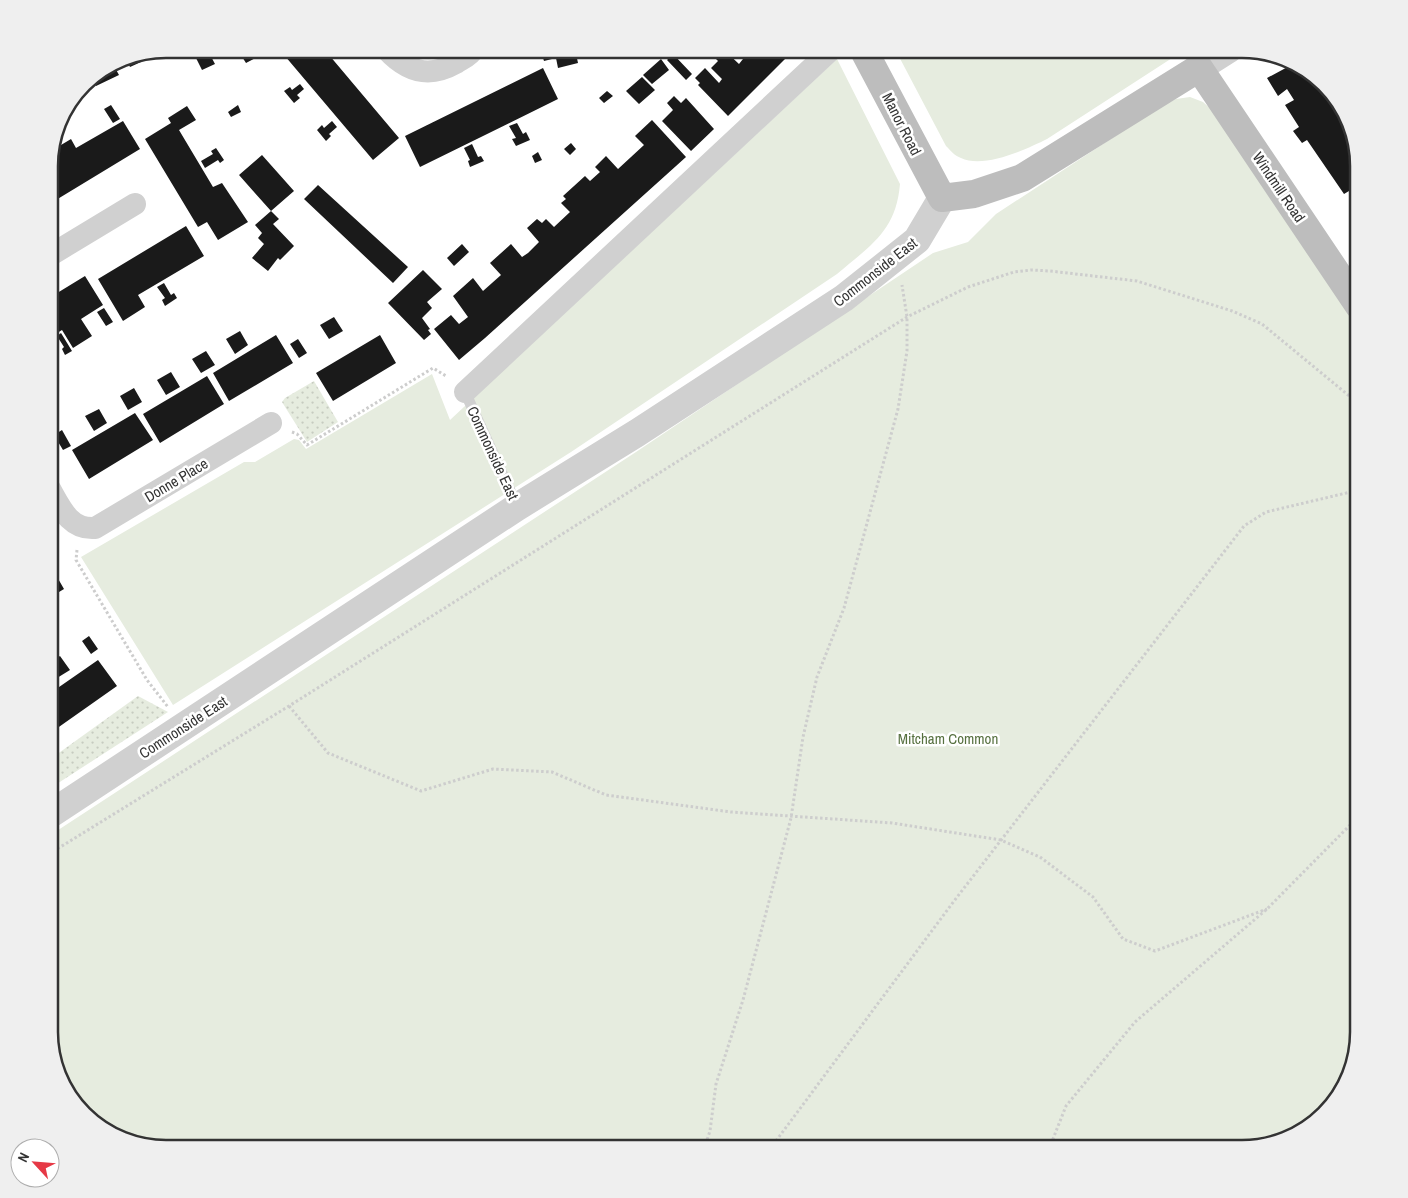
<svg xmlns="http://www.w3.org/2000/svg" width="1408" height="1198" font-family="'Archivo Narrow',sans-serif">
<defs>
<pattern id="grass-dots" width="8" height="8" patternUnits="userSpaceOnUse" patternTransform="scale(1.25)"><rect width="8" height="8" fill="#e6ecdf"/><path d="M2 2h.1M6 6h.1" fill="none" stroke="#c6cbc0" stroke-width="1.8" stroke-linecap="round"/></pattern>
</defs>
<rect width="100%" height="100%" fill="#fff"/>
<path fill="url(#grass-dots)" d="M401,49h54c-18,14 -36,13 -54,0z
M314,381l24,41 -31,20 -25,-40 3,-4z
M138,696l30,16 -119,77v-29z"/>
<path fill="#e6ecdf" d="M895,49h291l-139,90c-20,10 -63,30 -86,19 -6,-2 -10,-7 -15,-12z
M837,59l63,125c-4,47 -29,61 -63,90l-266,178 -398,253 -92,-148 163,-95h11l39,-23 5,1 7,9 126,-75 18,46z
M1190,97l13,5 9,8 147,217v705l-9,45 -20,33 -43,30 -45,9h-1076l-45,-9 -33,-20 -27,-36 -12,-44v-204l587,-384 297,-199 35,-11 28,-28 162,-106 18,-9z"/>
<path fill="#1a1a1a" d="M207,49l8,15 -13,6 -10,-20z
M237,49h23l3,5 -17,9z
M279,49h45l75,89 -26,22z
M540,49h35l3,14 -20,5 -2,-10 -12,3z
M690,49l8,2 -5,5 -5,-5z
M723,49l16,15 4,-5 -10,-10h58l2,2 -65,65 -30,-31 2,-2 -5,-5 10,-10 14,15 3,-4 -11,-11 7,-7 -4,-4z
M137,54l4,8 -11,5 -4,-8z
M673,54l19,20 -6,6 -19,-20z
M661,59l8,11 -17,14 -9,-9z
M1295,63l25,15 30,43 9,45v19l-15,9 -37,-54 -5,3 -9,-12 6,-4 -14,-22 9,-5 -7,-11 -9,7 -11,-18z
M114,66l5,9 -23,11 -5,-10z
M543,68l15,31 -138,68 -15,-31z
M642,77l13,13 -16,14 -13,-13z
M300,84l4,5 -7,6 3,3 -6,5 -10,-12 6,-4 2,3z
M607,91l6,5 -9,7 -5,-5z
M674,96l7,7 5,-5 28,31 -23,22 -29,-30 11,-11 -6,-7z
M111,105l9,14 -7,4 -9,-14z
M238,105l3,7 -10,5 -3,-5z
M187,106l9,14 -17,10 34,57 9,-4 26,39 -30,18 -11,-18 -9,5 -53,-88 26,-16 -3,-5z
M652,120l34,37 -201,181 -26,22 -25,-31 17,-14 8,9 9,-7 -15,-21 20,-18 10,13 18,-16 -11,-12 21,-19 11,13 6,-4 11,-11 -12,-14 10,-9 5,4 4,-4 8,8 16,-15 -9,-9 5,-4 -3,-3 22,-20 5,5 10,-9 -5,-5 11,-11 12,13 26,-24 -9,-9z
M123,121l17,28 -89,54 -2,-4v-35l8,-4 -6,-9 20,-12 5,9z
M332,121l5,6 -8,7 2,2 -5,5 -9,-11 5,-5 2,3z
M517,123l6,11 3,-2 4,8 -14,6 -4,-7 4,-1 -7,-12z
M571,143l5,6 -6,6 -6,-6z
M472,144l6,13 3,-1 3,5 -14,6 -2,-6 2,-1 -6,-12z
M216,148l8,12 -4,3 -2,-3 -13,8 -4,-7 12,-7 -2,-3z
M538,152l4,8 -7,3 -3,-7z
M262,155l32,36 -23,20 -32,-36z
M318,185l90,82 -15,16 -89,-84z
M271,211l8,8 -6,5 21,22 -14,14 -2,-2 -10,13 -16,-13 12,-14 -6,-6 4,-5 -7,-8z
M186,226l18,30 -66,39 7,12 -22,14 -25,-42z
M462,244l7,8 -15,14 -7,-8z
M423,270l19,19 -15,13 5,6 -10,10 8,11 -2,1 3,4 -7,6 -36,-37z
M85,276l18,29 -22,14 11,17 -19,12 -11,-18 -13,8v-40z
M164,283l7,12 3,-2 3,5 -12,8 -3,-6 3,-2 -8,-11z
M104,308l9,14 -7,4 -9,-14z
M334,317l9,14 -14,8 -9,-14z
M240,331l8,14 -13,9 -9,-15z
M61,333l11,18 -7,4 -3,-6 2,-2 -7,-11z
M276,335l17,28 -64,38 -16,-28z
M380,335l16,28 -63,38 -17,-28z
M298,339l9,14 -8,5 -9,-14z
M206,351l9,14 -14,8 -9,-14z
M171,372l9,15 -14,8 -9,-15z
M207,376l17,28 -64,39 -17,-29z
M134,388l8,14 -14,8 -8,-14z
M99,409l8,14 -13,8 -9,-15z
M135,413l18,27 -64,39 -17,-29z
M62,430l9,16 -8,4 -9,-15z
M49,563l15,26 -15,9z
M89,636l9,13 -7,5 -9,-13z
M60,656l10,14 -13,8 -8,-10v-5z
M98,660l19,26 -61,43 -7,-10v-25z"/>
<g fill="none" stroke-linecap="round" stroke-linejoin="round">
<path stroke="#cdcdcd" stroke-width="3" stroke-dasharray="2.5 2.5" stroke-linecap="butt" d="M292,432l5,2 10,11 126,-77 13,8
M77,550l-1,10 71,120 21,27
M289,706l39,47 93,38 72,-22 59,3 54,23 125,17 161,11 109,17 39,17 53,40 30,42 32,12 112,-42
M49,854l240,-148 618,-389 61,-30 46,-15 17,-2 19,1 87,10 95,30 30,13 97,80
M704,1149l6,-18 6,-47 27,-84 48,-182 12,-81 14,-60 27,-69 54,-199 9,-58v-34l-5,-32
M770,1149l184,-248 290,-375 22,-14 93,-22
M1049,1149l17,-43 69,-84 132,-113 92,-93"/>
<path stroke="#d0d0d0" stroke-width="11" d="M1357,215l2,-1
M465,392l52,114"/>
<path stroke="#d0d0d0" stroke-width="22" d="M386,49c20,22 42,30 70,14 6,-4 14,-7 18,-14
M49,256l86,-52
M465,392l367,-343
M49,487c11,19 20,43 46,41l176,-105"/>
<path stroke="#d0d0d0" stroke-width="28" d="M1199,68l30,-19
M49,815l468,-308 120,-74 207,-135 73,-58 25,-42"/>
<path stroke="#bdbdbd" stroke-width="28" d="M863,49l79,149 32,-4 48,-16 177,-110 160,238"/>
</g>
<g text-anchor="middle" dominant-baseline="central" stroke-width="5" stroke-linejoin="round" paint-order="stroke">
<g font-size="15" fill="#333" stroke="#fff">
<text transform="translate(902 124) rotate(63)">Manor Road</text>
<text transform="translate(1279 187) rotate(56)">Windmill Road</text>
<text transform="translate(875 272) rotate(-38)">Commonside East</text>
<text transform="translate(493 453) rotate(65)">Commonside East</text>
<text transform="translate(176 480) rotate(-31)">Donne Place</text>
<text transform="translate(183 727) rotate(-33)">Commonside East</text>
</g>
<g font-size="15" fill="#56703f" stroke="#fff">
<text x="948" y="738">Mitcham Common</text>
</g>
</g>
<path d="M0 0H1408V1198H0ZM166 58H1242A108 108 0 0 1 1350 166V1032A108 108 0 0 1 1242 1140H166A108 108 0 0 1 58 1032V166A108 108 0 0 1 166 58Z" fill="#efefef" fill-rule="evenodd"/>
<path fill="none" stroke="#333" stroke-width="2.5" d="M166 58H1242A108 108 0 0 1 1350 166V1032A108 108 0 0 1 1242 1140H166A108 108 0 0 1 58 1032V166A108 108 0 0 1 166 58Z"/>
<g transform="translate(35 1163) rotate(296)"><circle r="24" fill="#ffffff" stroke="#adadad"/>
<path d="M0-4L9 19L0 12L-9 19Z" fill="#e63946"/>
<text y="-8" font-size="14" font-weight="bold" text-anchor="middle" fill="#333333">N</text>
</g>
</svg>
